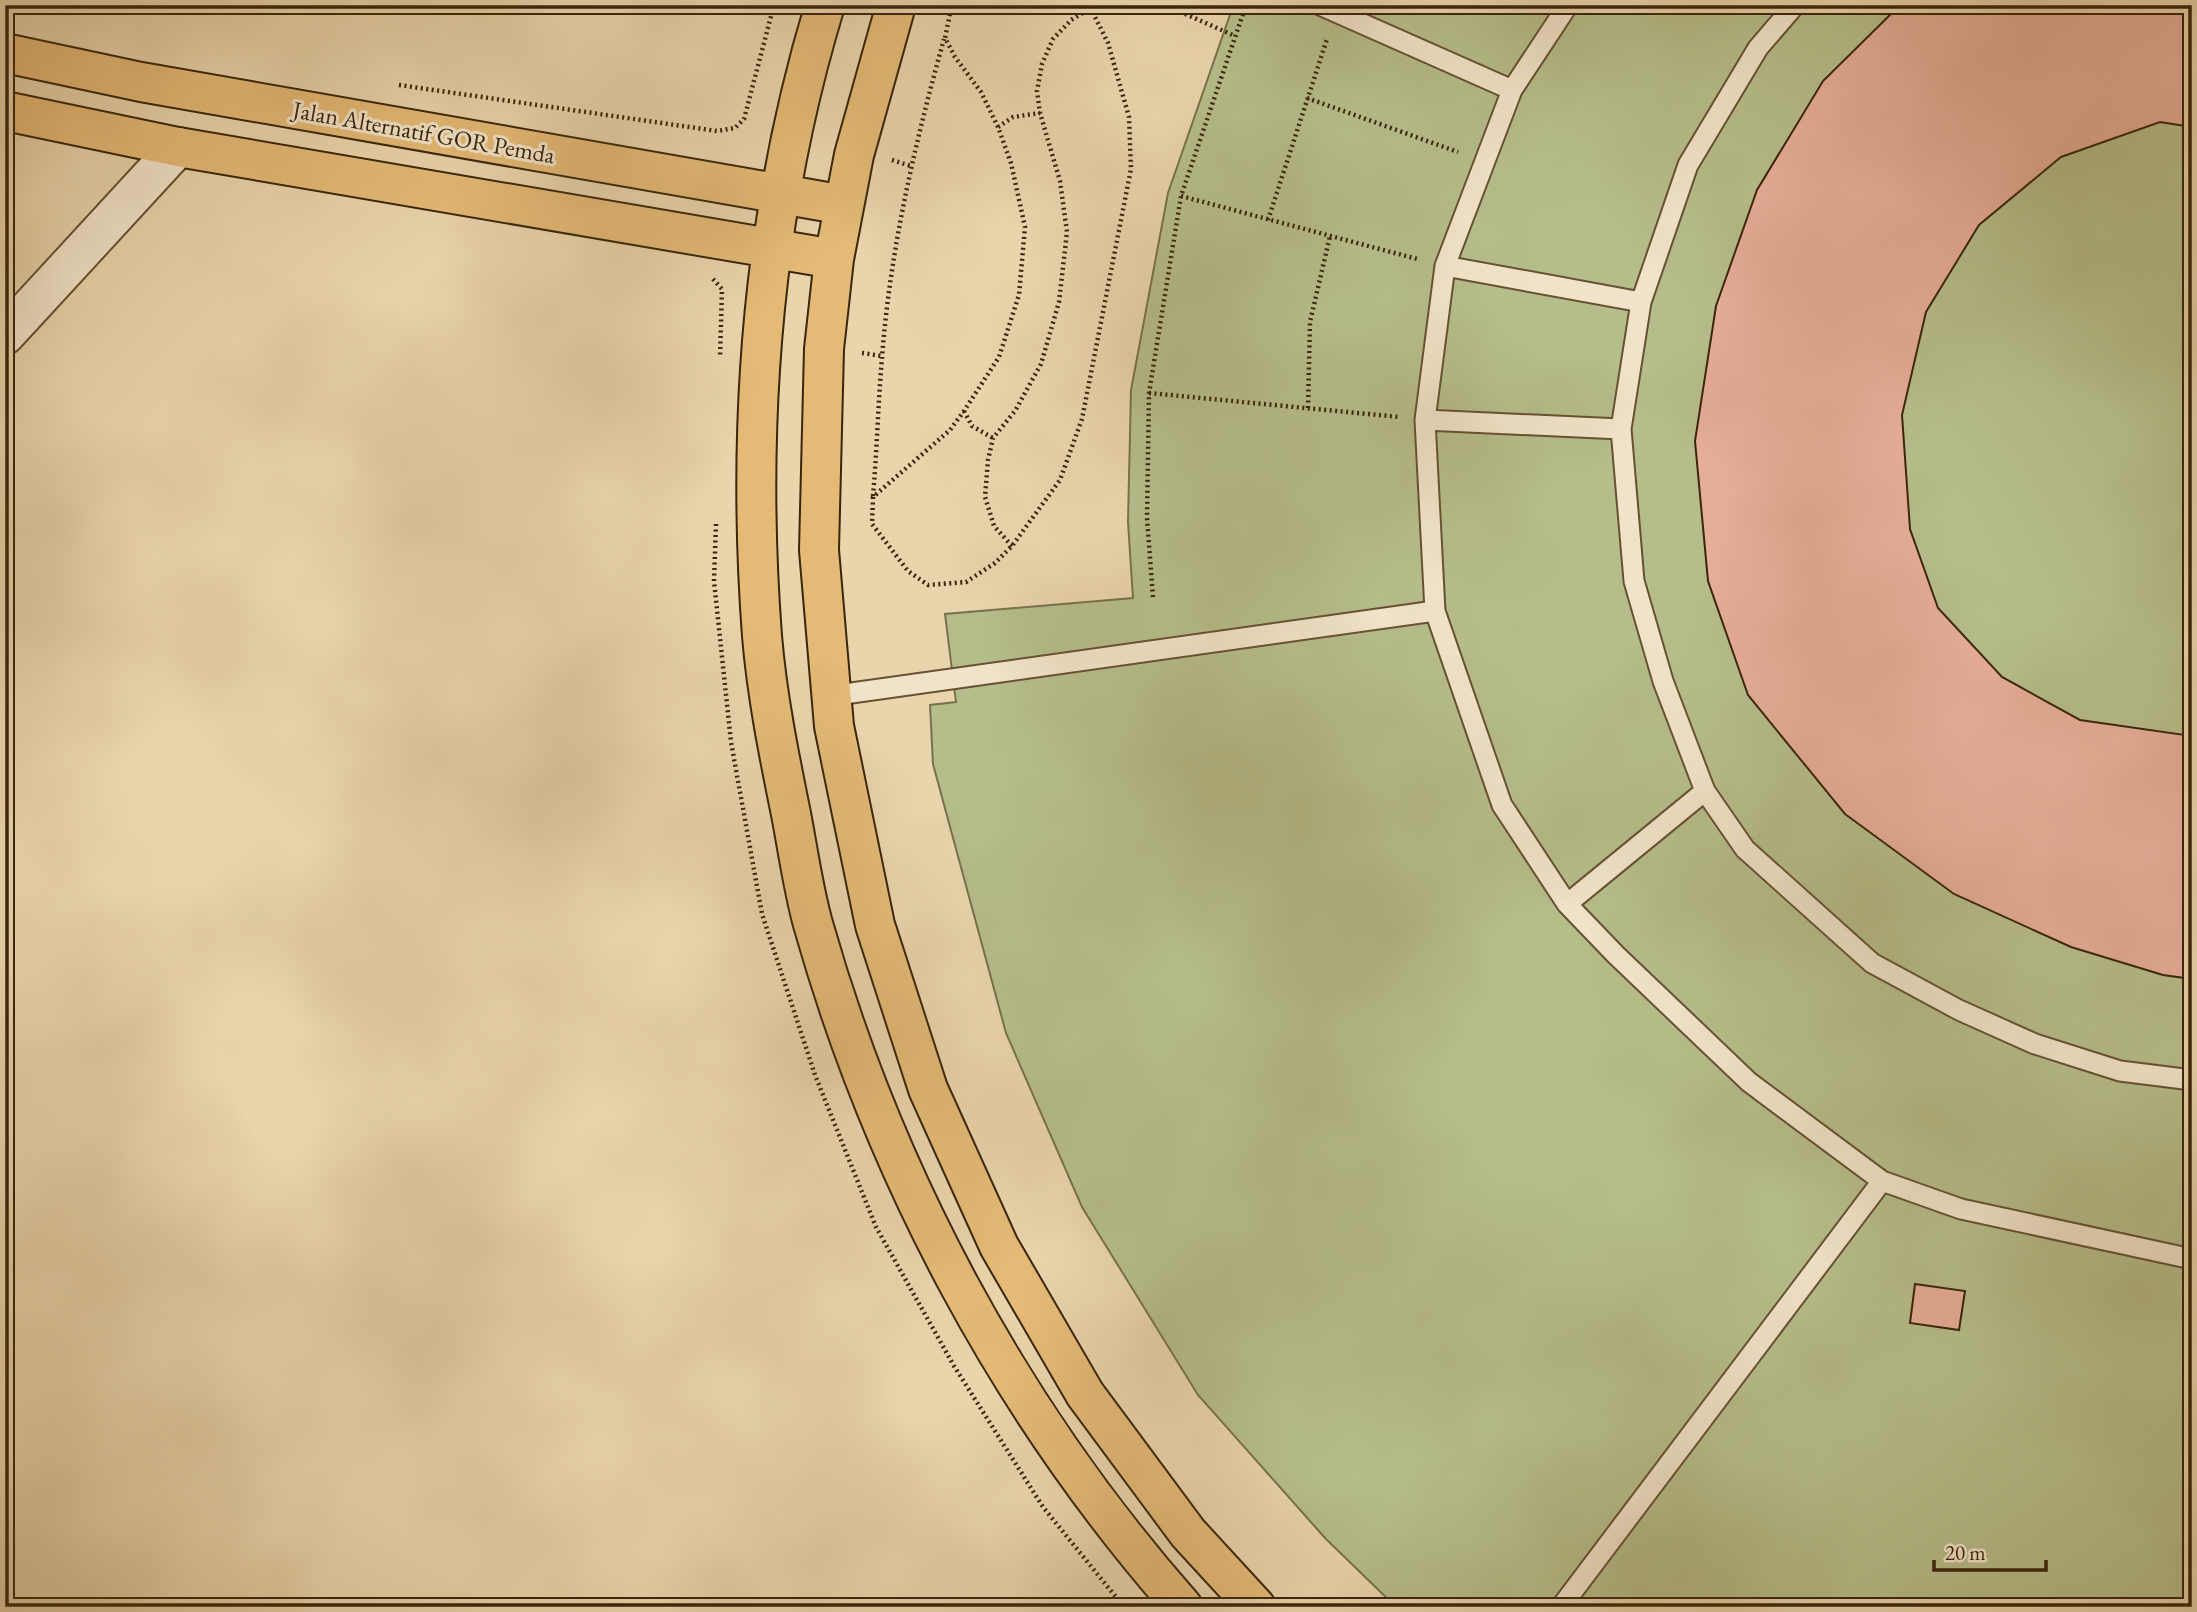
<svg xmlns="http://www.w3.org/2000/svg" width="2197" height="1612" font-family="'EB Garamond',serif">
<rect width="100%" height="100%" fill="#e9d4ac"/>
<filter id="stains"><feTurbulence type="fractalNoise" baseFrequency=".00286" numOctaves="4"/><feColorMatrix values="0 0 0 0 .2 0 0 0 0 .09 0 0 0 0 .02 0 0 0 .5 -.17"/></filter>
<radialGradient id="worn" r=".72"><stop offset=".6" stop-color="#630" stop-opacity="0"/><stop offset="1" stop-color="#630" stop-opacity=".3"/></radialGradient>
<path fill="#b5bd8a" stroke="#78724a" stroke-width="2" d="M1223,5h969v1602h-796l-71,-69 -127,-143 -116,-188 -76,-174 -73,-269 -3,-59 26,-3 -11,-88 188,-16 -5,-76 3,-132 37,-197 64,-184z"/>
<path fill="#e6ad97" stroke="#3a260a" stroke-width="2" d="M1900,5h292v122l-32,-5 -99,35 -82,68 -53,87 -24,103 8,114 28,79 64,69 78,43 112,16v243l-29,-4 -92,-28 -117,-53 -109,-80 -97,-119 -40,-114 -13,-140 21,-135 41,-116 66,-109z
M1915,1284l50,7 -6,39 -49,-7z"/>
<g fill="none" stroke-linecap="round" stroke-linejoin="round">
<g stroke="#665232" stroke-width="23">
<path id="lane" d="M1320,5l192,85
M1568,5l-56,85 -67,176 -20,154 10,191 67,194 65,99 49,51 133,127 133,99 79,28 231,50
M1795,5l-37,43 -70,117 -47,137 -20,127 13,152 29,100 42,110 40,58 127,114 87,47 76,34 85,27 72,9
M1445,266l196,36
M1425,420l196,9
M830,696l605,-85
M1567,904l138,-113
M1561,1607l321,-426"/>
</g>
<g stroke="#665232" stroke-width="42">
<path id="street" d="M5,335l173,-188"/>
</g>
<g stroke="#3a260a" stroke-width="42">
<path id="primary" d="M825,5c-62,204 -79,418 -63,631 5,60 17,119 29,178 7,36 12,74 22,110 71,251 197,487 370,683
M896,5l-42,150 -20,104 -10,90 -5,201 15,176 41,199 53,164 71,157 86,148 103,139 68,74
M5,53l136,29 703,123
M5,111l173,36 656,112"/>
</g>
<path stroke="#3a260a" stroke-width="4.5" stroke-dasharray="2 3.5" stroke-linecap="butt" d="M956,5l-6,9 -5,24 10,19 26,35 17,35 13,36 14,64 -6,68 -20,62 -35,54 -14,19 -77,67 -1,27 36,47 20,14 38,-3 29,-19 17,-17 48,-66 22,-61 49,-250 -2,-52 -21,-74 -19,-38
M1165,5l70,31
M399,85l318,46 18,-3 9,-9 30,-114
M1307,98l151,54
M998,127l15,-10 27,-4
M892,160l19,6
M1181,196l236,63
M1268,220l59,-181
M713,279l9,10 -2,68
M862,353l20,3
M1149,393l250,24
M1308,408l2,-86 20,-86
M964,411l8,15 21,12
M873,496c4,-46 5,-92 9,-138 8,-108 33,-215 62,-319
M716,524l-2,57 17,161 31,172 53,161 61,152 78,139 89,141 81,100
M1012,546l-18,-20 -9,-29 3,-37 5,-22 22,-27 26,-47 18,-62 8,-70 -7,-51 -20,-68 -3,-22 5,-27 11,-25 18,-19 25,-15
M1153,597l-6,-79 2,-125 32,-197 65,-191"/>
<use href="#lane" stroke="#f1e3c9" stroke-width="19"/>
<use href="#street" stroke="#f1e3c9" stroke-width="38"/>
<use href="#primary" stroke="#e4ba76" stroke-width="38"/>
</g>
<g text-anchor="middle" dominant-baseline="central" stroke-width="6" stroke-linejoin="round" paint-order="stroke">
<g font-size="24" fill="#3a260a" stroke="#f1e3c9">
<text transform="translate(424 132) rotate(10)">Jalan Alternatif GOR Pemda</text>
</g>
</g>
<rect width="2197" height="1612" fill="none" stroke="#e9d4ac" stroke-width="28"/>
<rect x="7" y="7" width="2183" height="1598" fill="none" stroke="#3a260a" stroke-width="3.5"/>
<rect x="14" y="14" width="2169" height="1584" fill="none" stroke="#3a260a" stroke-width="2"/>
<path d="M1934 1560v10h112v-10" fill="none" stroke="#3a260a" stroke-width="3.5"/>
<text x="1945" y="1560" font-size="21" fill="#3a260a" stroke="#f1e3c9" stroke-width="5" paint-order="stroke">20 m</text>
<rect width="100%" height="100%" filter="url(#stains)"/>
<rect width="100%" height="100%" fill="url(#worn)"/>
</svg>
